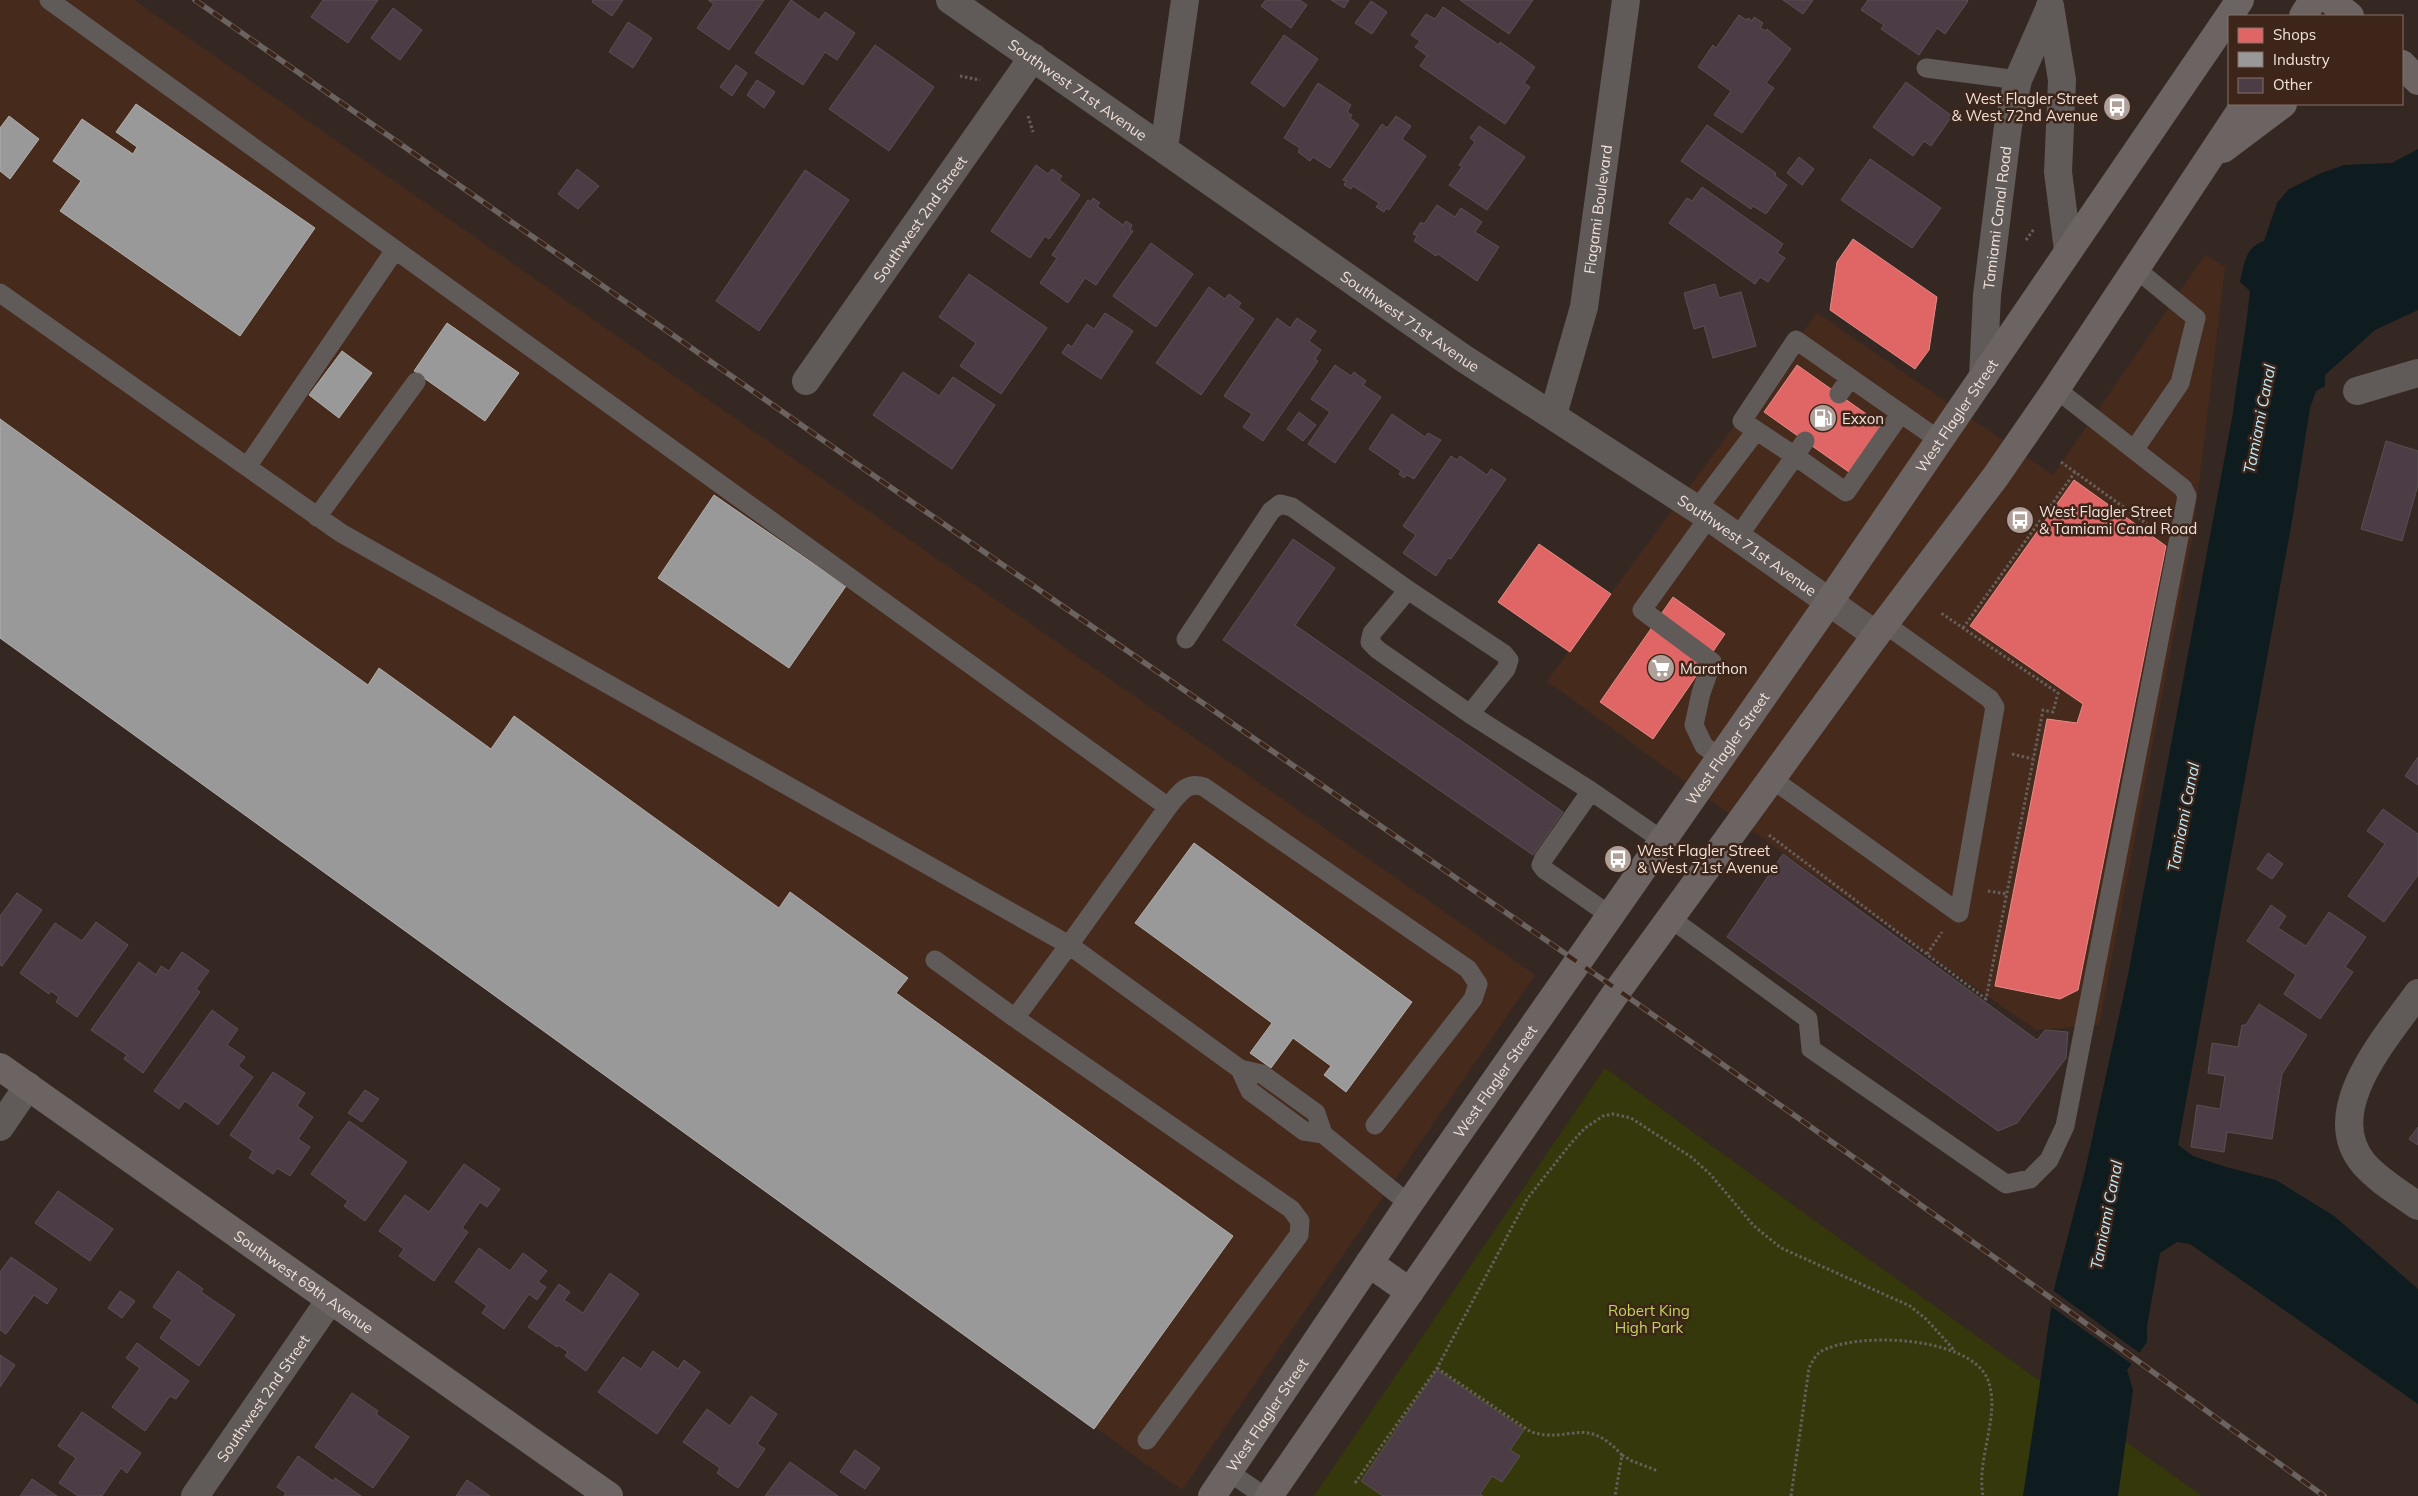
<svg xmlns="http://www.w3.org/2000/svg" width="2418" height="1496" font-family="Mulish,sans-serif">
<rect width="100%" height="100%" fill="#352822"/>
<path fill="#462b1d" d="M0,0h134l1401,975 -353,515 -1182,-855z
M2205,255l20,12 -32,266 -94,492 -63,5 -264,-185 -225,-164 270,-368 236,162z"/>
<path fill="#34380a" d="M1605,1068l221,161 376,267h-888z"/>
<path fill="#0e1b1f" d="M2418,149v161l-43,20 -50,45v11l-9,5 -6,17 -18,113 -114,624 15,11 33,11 50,13 58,36 84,73v115l-228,-160 -13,-2 -17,11 -13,73v16l-20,28 6,20 -15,106h-95l31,-207 31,-118 43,-196 105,-562c5,-42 13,-81 17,-122l-10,-9c4,-17 5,-35 24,-41l13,-38 12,-14 30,-15 25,-9 48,-2z"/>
<path fill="#352822" d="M2051,1289l90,65 -8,11 -84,-60z"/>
<path fill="#e06666" stroke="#e58b88" d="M1853,239l84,58 -8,53 -14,19 -85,-59 7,-48z
M1797,365l85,60 -33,47 -85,-60z
M2074,480l92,66 -88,444 -18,9 -65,-13 52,-267 30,4 6,-19 -113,-78z
M2024,511l4,4 -11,13 -4,-3z
M1539,544l72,50 -41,58 -72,-50z
M1673,597l52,37 -72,105 -53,-37z"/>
<path fill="#999" stroke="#b3afac" d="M136,104l179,124 -75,108 -180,-125 21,-30 -28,-20 29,-42 51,35 4,-7 -21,-15z
M9,116l30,23 -29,40 -10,-8v-43z
M447,323l72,50 -34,48 -71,-50z
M342,351l30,22 -33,45 -30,-23z
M0,419l368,266 11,-17 112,81 23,-33 265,192 11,-16 118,86 -12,15 337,243 -139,193 -1094,-791z
M714,495l132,91 -57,82 -131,-90z
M1194,843l218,159 -66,90 -22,-17 7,-9 -38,-28 -22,30 -21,-15 22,-30 -137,-100z"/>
<path fill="#4c3c46" stroke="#595052" d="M323,0h55l-30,43 -37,-26z
M593,0h30l-11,16 -20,-14z
M708,0h56l-35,50 -32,-22 17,-24z
M791,0l28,20 6,-8 30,21 -18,27 -12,-8 -22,33 -48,-32z
M1266,0h34l7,5 -16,23 -30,-22z
M1331,0h18l-5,8z
M1460,0h73l-24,34z
M1783,0h30l-10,14z
M1868,0h99l1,1 -23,33 -8,-6 -18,27 -38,-26 3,-4 -23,-15z
M1371,1l16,11 -15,22 -17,-11z
M1443,7l56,38 1,-3 35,25 -11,16 6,4 -25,37 -85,-58 7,-10 -12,-9 5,-6 -9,-6 15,-21 9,5z
M393,8l29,22 -22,30 -29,-22z
M1739,15l7,5 2,-2 4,3 2,-4 9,6 -3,5 6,3 1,-2 24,20 -25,34 8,5 -32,45 -28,-18 17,-24 -33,-24 15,-22 3,3z
M628,22l24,16 -19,30 -24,-16z
M1284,35l34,24 -34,48 -33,-24z
M875,45l59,42 -45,64 -60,-42z
M736,65l11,8 -15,23 -12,-9z
M757,80l18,12 -11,16 -17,-13z
M1906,82l46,34 -21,30 -7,-5 -11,15 -40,-29z
M1318,83l33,22 -4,7 5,3 -2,3 9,7 -29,43 -17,-11 -3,4 -12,-9 2,-4 -16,-10z
M2121,98l4,4 -11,14 -4,-3z
M1396,116l15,10 -9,13 24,17 -37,54 -3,-2 -2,4 -8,-5 3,-4 -26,-17 -2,3 -7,-4 2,-4 -3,-1 39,-56 5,4z
M1707,125l69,48 -1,3 12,9 -21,29 -13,-8 -2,3 -70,-48z
M1479,126l46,31 -38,53 -38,-25 13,-18 -3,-2 16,-23 -5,-4z
M1799,157l15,12 -12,16 -15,-12z
M1870,159l71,49 -29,40 -71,-48z
M1036,165l12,9 4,-5 10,7 -3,4 21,15 -31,44 -4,-3 -15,22 -39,-27z
M577,169l22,17 -21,23 -20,-15z
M805,170l44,30 -90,131 -43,-30z
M1702,187l81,57 -6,9 8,5 -17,24 -8,-5 -5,7 -86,-61 18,-25 5,3z
M1093,198l7,5 -3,3 26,19 3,-4 6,4 -2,4 3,2 -37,54 -11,-7 -17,25 -28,-20 17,-25 -5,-3 36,-55 3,2z
M1437,205l18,12 6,-9 21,14 -7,10 24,15 -22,34 -39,-27 -2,2 -22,-15 3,-5 -4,-2 8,-12 3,2z
M1151,243l42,31 -37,53 -43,-31z
M969,274l78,54 -46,66 -41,-28 16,-23 -37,-26z
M1715,284l4,14 22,-6 15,54 -43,12 -9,-32 -10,3 -10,-36z
M1209,287l16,12 4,-5 12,9 -3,4 16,12 -53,76 -45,-32z
M1105,313l28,18 -32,48 -39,-26 6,-9 4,3 15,-23 7,5z
M1277,318l13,10 7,-10 19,13 -7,10 12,9 -6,9 3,2 -55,80 -20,-14 9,-13 -28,-18z
M1335,365l16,11 3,-4 12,9 -3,4 18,12 -46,66 -27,-19 22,-32 -19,-13z
M903,372l36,24 14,-19 42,28 -43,64 -79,-54z
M1299,412l17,13 -13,16 -16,-12z
M1392,414l33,23 3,-4 13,7 -27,39 -7,-4 -3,3 -5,-4 2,-3 -32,-22z
M2386,441l32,10v34l-16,56 -41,-12z
M1451,456l6,4 3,-4 27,19 4,-6 15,10 -55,80 -3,-1 -12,18 -33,-23 13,-18 -13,-9z
M1293,539l42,29 -40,57 268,187 -30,43 -310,-215z
M2418,757v28l-13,-9z
M2383,809l35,25v41l-34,47 -36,-26 37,-52 -18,-13z
M1621,850l4,3 -10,15 -5,-3z
M2268,853l15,11 -11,15 -15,-10z
M1783,854l254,186 8,-10 23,2 -2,26 -49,65 -19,8 -271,-194z
M17,893l25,17 -40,56 -2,-1v-49z
M2271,905l15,11 -8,12 28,18 23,-34 37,25 -21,30 8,5 -33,47 -36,-25 12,-19 -49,-34z
M96,922l32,23 -51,72 -21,-15 3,-5 -8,-6 -2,3 -29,-21 35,-50 27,18z
M182,952l27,19 -13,18 4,3 -57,81 -19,-14 3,-4 -36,-25 48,-68 17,13 5,-9 8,5z
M2259,1004l48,31 -25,39 -10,65 -45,-7 -3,20 -33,-5 6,-42 23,4 5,-33 -17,-3 4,-30 26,4 4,-22h4z
M212,1010l26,19 -11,16 18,12 -7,9 15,11 -35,48 -33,-24 -6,8 -25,-18z
M273,1072l32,21 -8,13 16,11 -15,22 12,8 -20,29 -13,-8 -4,6 -24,-16 4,-7 -23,-16z
M365,1090l14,9 -17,23 -14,-9z
M349,1121l58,41 -42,59 -21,-15 4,-5 -37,-27z
M2418,1127v18l-9,-6z
M464,1164l36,25 -13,18 -7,-5 -18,26 6,4 -34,49 -35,-25 5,-7 -25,-18 26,-36 24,17z
M58,1191l55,38 -23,32 -55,-38z
M479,1248l31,23 13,-18 24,18 -9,11 8,5 -9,13 -8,-6 -25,35 -22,-16 5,-7 -32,-24z
M11,1257l46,32 -10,15 -13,-9 -28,39 -6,-4v-58z
M178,1271l25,18 -2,3 34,23 -36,51 -39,-28 12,-18 -19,-13z
M610,1273l29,21 -53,77 -21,-15 3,-4 -10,-7 -1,2 -29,-20 31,-43 11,8 -6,8 19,13z
M120,1291l15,10 -13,17 -14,-10z
M137,1343l52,38 -13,18 -6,-3 -25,35 -33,-24 28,-39 -14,-10z
M653,1351l25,18 6,-9 16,12 -43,62 -59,-42 25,-35 18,12z
M0,1355l15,10 -15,22z
M1437,1370l87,60 -14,20 10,6 -18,26 -10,-6 -12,18 3,2h-100l-22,-15z
M352,1393l26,18 -2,3 33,23 -36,51 -58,-41z
M751,1396l26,18 -20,30 8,5 -27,39 -21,-15 3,-5 -37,-26 24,-33 23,17z
M82,1412l59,41 -14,20 -6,-5 -19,28h-24l-19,-13 17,-25 -18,-12z
M855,1450l25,18 -15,21 -25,-17z
M298,1456l35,25 2,-3 26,18h-77l2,-3 -9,-6z
M790,1462l48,34h-73z
M32,1479l25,17h-37z
M467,1480l23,16h-34z"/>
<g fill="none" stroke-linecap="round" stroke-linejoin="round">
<path stroke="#675f5c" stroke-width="3" stroke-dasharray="2.5 2.5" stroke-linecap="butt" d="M960,76l20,4
M1028,116l5,16
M2026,240l8,-11
M2061,462l86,62
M1963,628l112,-156
M2012,754l21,5
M1769,835l217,164 57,-289 10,2 5,-19 -117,-80
M1988,891l19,3
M1927,954l15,-22
M1437,1368l94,64c41,12 53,-18 91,23l-7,41
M1622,1455l10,6 26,10
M1355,1483l82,-115 90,-169 45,-57 13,-14 18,-12 10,-2 18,4 60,39 19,17 44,52 27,22 129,58 16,13 29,32
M1791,1496l18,-128c3,-6 6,-12 11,-16 35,-21 151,-16 168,28 13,36 -12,78 -5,116"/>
<path stroke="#605a58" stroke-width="19" d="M49,0l1119,807
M1926,68l92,12
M0,293l341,240 728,412 -54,73 276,191 9,12 -1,14 -152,205
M1839,394l11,-16
M1805,441l-10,15 -53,-35 54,-81 143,100
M2134,450l46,-67 16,-65 -60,-49
M247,467l148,-217
M1697,509l59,-78
M317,517l99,-135
M1709,517l-67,93 70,52 -11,31 -7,32 10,21 16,11
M1737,538l58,-82 51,36 55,-79
M1408,590l-36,43 -2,9 8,8 92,64
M1186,639l85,-128 9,-7 12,3 116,83 96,64 5,6 -3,9 -36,45 121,77
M1772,779l187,134 36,-206 -5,-8 -105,-75
M1611,916l-66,-46 -4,-5 3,-7 47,-67 71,49
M1670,918l138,101 3,30 195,135 24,-5 19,-19 16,-34 122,-630 -4,-8 -127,-99
M935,960l80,58
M1240,1069l-171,-124 99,-138c11,-13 18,-26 36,-20l264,182 10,15 -5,15 -98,126
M1240,1069l22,5 54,39 7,21 -19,-3 -54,-40z
M1323,1134l86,70
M1229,1472l35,24"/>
<g stroke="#605a58" stroke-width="28">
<path id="s1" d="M950,0l513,358 246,159 167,118"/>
<path d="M2050,6l12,74 -4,92 10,78"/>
<path d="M1164,148l21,-148"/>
<path id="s2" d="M1983,377l4,-82 21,-169 10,-46 32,-73"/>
<path id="s3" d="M806,381l227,-324"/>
<path d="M2357,391l61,-18"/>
<path id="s4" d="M1553,415l31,-108 42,-307"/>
<path d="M2418,993c-31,44 -99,118 -54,171 15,17 36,29 54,42"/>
<path d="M0,1127l28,-41"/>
<path id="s5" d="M195,1496l135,-196"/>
</g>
<g stroke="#6b6462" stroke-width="28">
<path d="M2330,0l20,16"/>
<path d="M2303,16l10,-16"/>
<path d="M2402,64l16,17"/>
<path d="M2223,149l60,-45"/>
<path id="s6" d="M0,1067l609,429"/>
<path d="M1369,1263l41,29"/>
<path id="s7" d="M1212,1496l197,-292 420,-602 411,-602"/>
<path d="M1269,1496l349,-506 258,-355 120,-159 60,-87 189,-285"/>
</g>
<g stroke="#6a6360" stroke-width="5.5">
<path id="rail" d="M195,0l662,464 761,526 383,272 323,234"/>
</g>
<use href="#rail" stroke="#3d251a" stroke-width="4" stroke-dasharray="11" stroke-linecap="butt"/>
</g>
<defs>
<g id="bus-disc" transform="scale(1.4375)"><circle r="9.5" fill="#afa099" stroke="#3d251a"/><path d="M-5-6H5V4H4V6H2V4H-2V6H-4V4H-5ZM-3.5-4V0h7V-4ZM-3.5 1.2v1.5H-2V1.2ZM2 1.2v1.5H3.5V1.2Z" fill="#fff"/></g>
<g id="fuel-disc" transform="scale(1.4375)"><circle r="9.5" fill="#afa099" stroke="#3d251a"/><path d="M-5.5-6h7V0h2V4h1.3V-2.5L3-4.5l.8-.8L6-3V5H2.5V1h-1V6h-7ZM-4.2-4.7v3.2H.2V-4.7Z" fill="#fff"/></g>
<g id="supermarket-disc" transform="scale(1.4375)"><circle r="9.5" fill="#afa099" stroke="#3d251a"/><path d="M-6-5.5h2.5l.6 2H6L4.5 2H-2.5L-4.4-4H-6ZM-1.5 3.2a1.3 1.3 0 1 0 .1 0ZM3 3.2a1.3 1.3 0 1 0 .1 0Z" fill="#fff"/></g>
</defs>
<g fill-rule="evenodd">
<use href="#bus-disc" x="2117" y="107"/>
<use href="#fuel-disc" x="1823" y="418"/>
<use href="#bus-disc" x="2020" y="520"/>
<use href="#supermarket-disc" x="1661" y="668"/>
<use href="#bus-disc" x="1618" y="859"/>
</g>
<g text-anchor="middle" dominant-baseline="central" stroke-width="5" stroke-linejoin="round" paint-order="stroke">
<g font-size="15" fill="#f0e1d9" stroke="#3d251a">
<text stroke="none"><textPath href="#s1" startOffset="156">Southwest 71st Avenue</textPath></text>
<text stroke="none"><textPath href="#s4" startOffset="211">Flagami Boulevard</textPath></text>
<text stroke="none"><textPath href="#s2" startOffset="160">Tamiami Canal Road</textPath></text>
<text stroke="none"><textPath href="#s3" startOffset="198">Southwest 2nd Street</textPath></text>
<text stroke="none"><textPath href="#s1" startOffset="561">Southwest 71st Avenue</textPath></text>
<text stroke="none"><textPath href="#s7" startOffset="1312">West Flagler Street</textPath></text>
<text stroke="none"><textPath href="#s1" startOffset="966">Southwest 71st Avenue</textPath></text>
<text stroke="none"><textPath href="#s7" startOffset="908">West Flagler Street</textPath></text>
<text stroke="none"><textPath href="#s7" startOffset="502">West Flagler Street</textPath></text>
<text stroke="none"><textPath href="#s6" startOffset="372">Southwest 69th Avenue</textPath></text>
<text stroke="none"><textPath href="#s5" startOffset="119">Southwest 2nd Street</textPath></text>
<text stroke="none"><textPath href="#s7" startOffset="98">West Flagler Street</textPath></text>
</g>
<g font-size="15" fill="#f0e1d9" stroke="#3d251a" text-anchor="start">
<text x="2098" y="98" text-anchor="end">West Flagler Street<tspan x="2098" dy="17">&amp; West 72nd Avenue</tspan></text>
<text x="1842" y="418">Exxon</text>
<text x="2039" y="511">West Flagler Street<tspan x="2039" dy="17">&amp; Tamiami Canal Road</tspan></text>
<text x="1680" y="668">Marathon</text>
<text x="1637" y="850">West Flagler Street<tspan x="1637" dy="17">&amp; West 71st Avenue</tspan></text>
</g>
<g font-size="15" fill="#c0d45e" stroke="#3d251a">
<text x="1649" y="1310">Robert King<tspan x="1649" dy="17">High Park</tspan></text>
</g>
<g font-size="16" font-style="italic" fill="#b7ebfc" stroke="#3d251a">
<text transform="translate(2259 419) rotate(-79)">Tamiami Canal</text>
<text transform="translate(2183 817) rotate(-79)">Tamiami Canal</text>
<text transform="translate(2106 1215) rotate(-79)">Tamiami Canal</text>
</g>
</g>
<rect x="2228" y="15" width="175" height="90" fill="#3d251a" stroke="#857066"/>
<rect x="2238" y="28" width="25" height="15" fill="#e06666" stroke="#857066"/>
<text x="2273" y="40" font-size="15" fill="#f0e1d9">Shops</text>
<rect x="2238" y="52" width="25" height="15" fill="#999999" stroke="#857066"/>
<text x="2273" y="65" font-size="15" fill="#f0e1d9">Industry</text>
<rect x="2238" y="78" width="25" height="15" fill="#4c3c46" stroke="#857066"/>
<text x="2273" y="90" font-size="15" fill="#f0e1d9">Other</text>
</svg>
